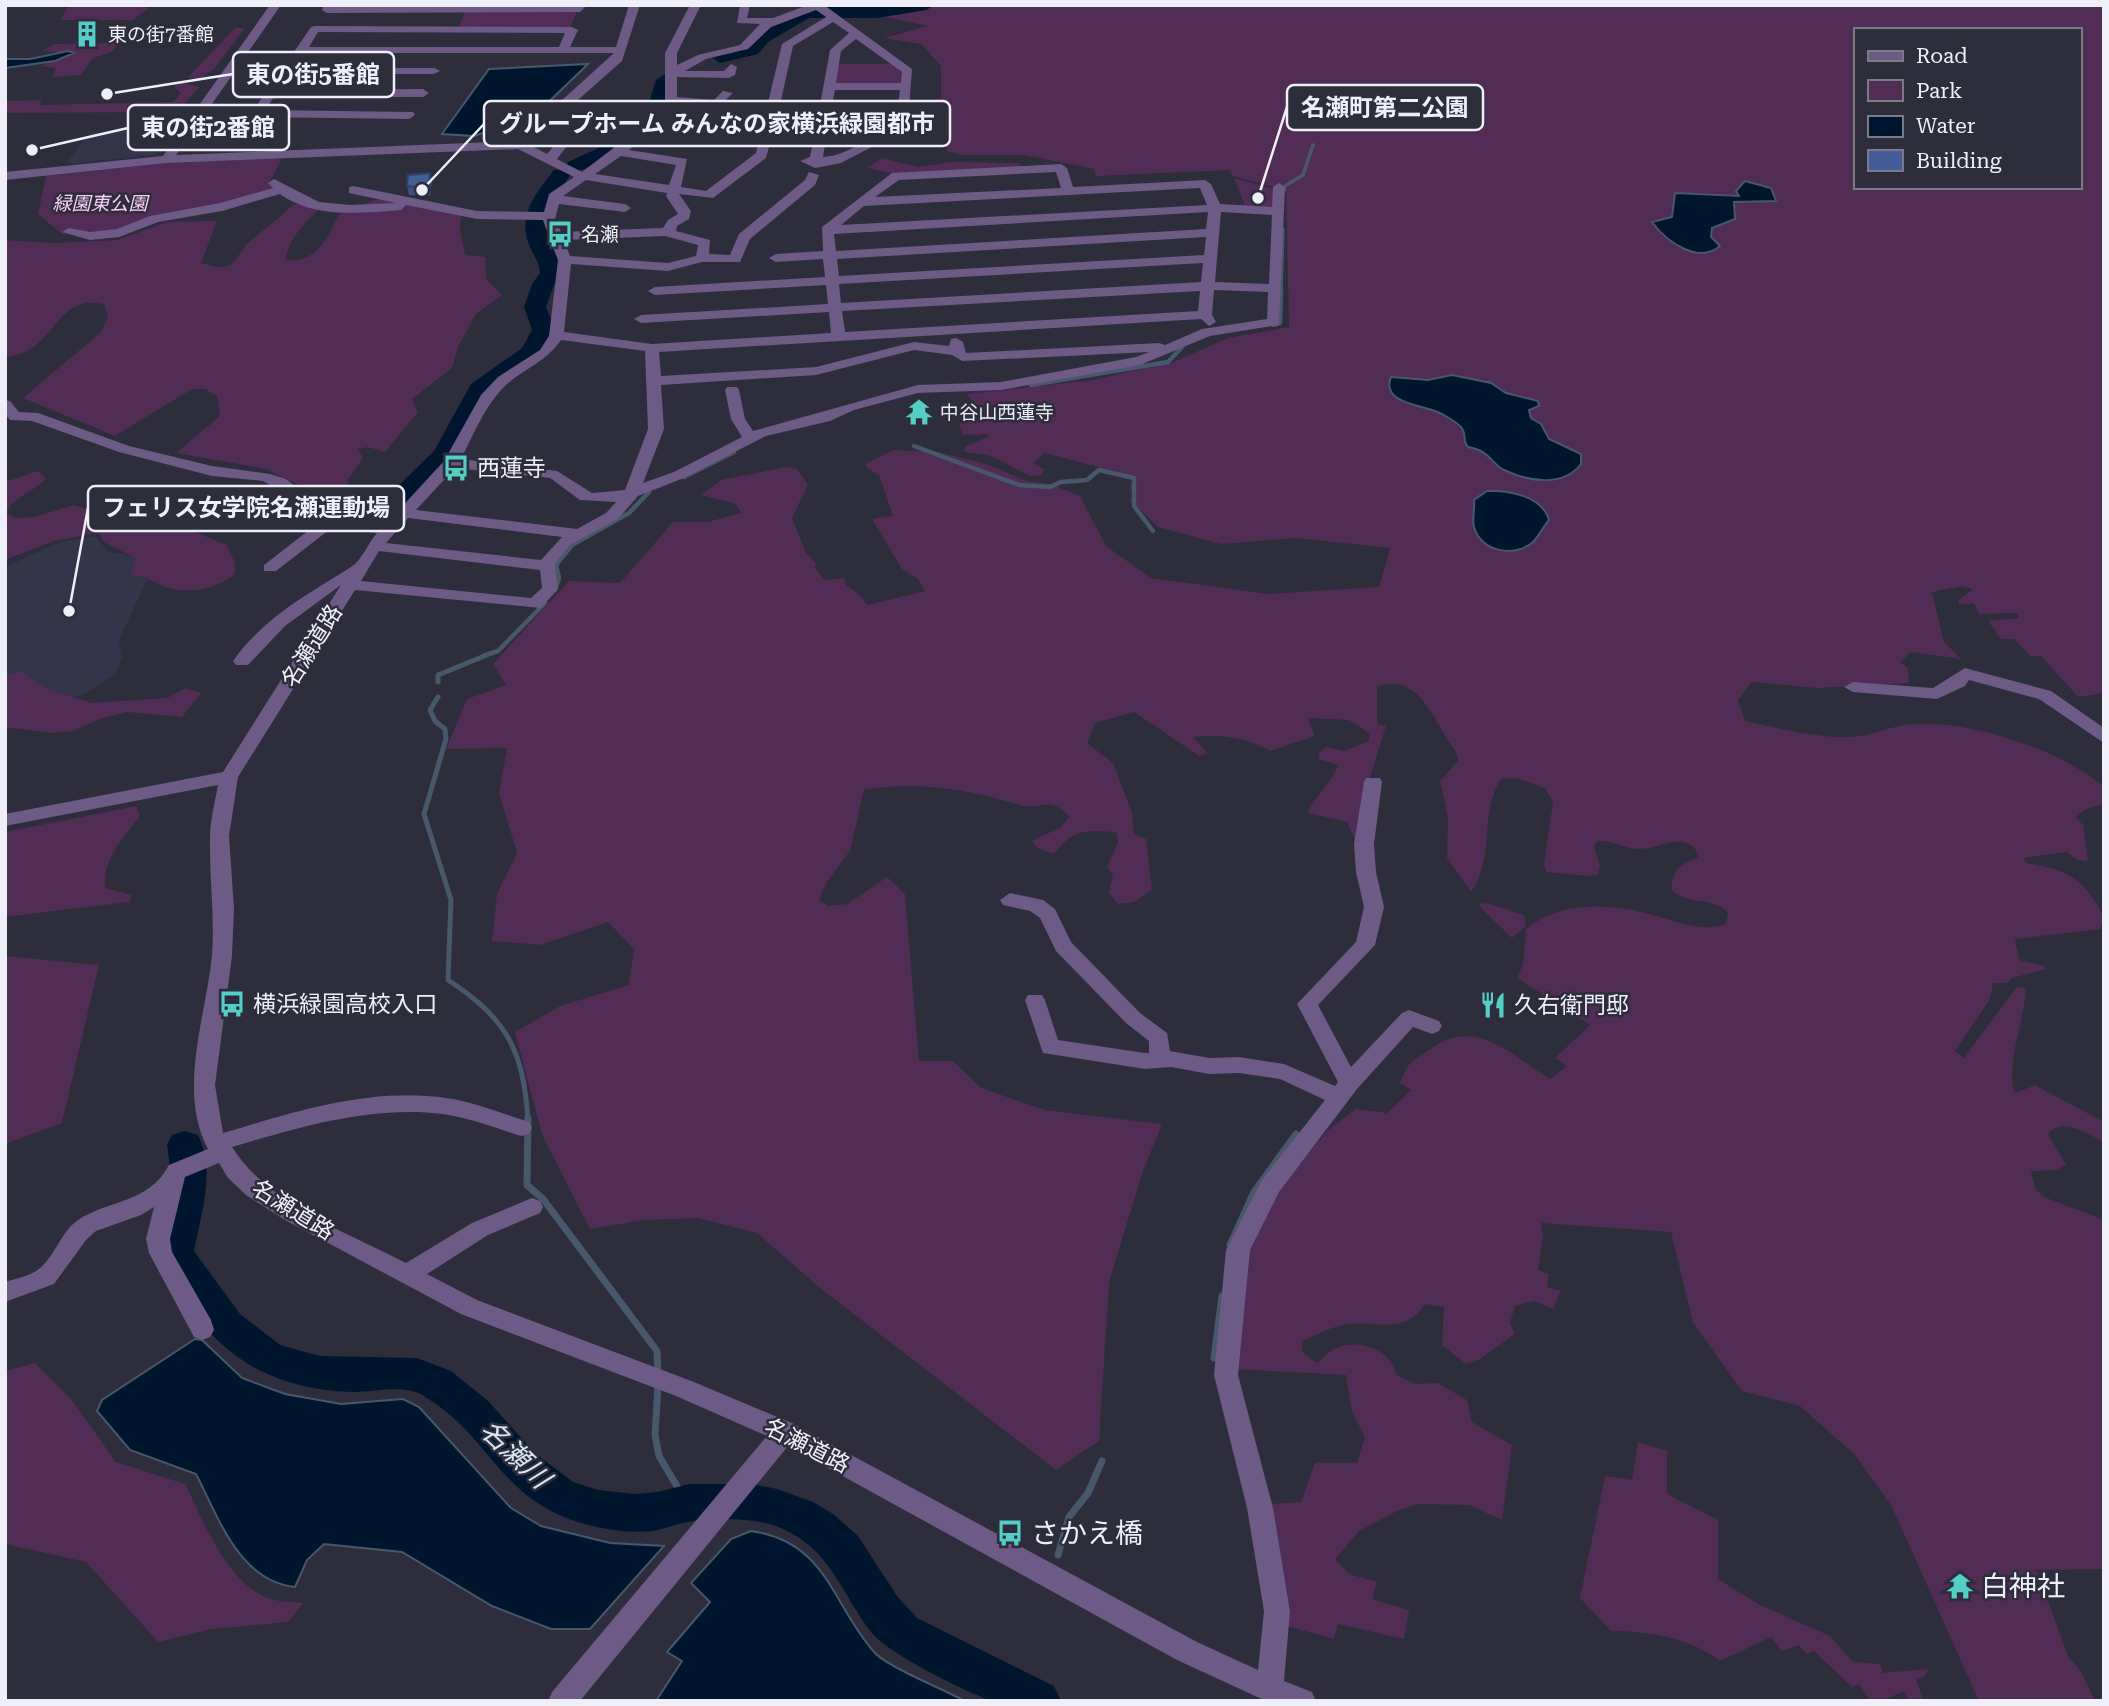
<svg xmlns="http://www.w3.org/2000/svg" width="2109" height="1706" font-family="'Roboto Serif','Noto Sans JP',serif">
<rect width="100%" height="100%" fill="#2d2d3c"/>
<path fill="#34344a" d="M91,132h84l-20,23 -90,9z
M95,536l13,16 37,5 8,10 -34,73 3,18 -7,16 -32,21 -14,2 -64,-17v-113l54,-25z"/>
<path fill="#512c55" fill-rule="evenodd" d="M68,5h85l-20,15h-72z
M938,5h1166v688l-26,4 -37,-41h-11l-16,-17h-13l-13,-18 31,-3 -2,-5 -38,1 -5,-11 -15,2v-5l14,-11 -11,-3 -30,6 12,50 17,17 -50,-7 -11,10 8,6 1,15 -92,5 -65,-6 -14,18 7,21c33,7 71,17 106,16 21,-1 42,-12 63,-13 57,-4 147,26 190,63v17l-18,5 -10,8 7,8 5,36 -11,-1 -10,-8 -44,6 3,5c43,7 59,16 78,55l-4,11 -85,10 4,21 25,6 2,3 -34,9 -4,5h-15l-3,16 -35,52 9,7 52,-70 7,-1 3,3c-2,30 -21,78 -11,103l20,-8 69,37v20c-17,-8 -41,-26 -56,-8l18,31 -9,5 -26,1 4,18 9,8 60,23v349l-76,1 9,1 31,85 14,17 13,28h-116l-87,-194 -37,-52 -55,-49 -58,-15 -49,-68 -22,-91 -130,-9 2,13 -5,34 11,4 -2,14 14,2 -8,19 -19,-8 -19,5 -5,17 5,11 -35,25 -14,5 -24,-19 2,-38 -19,-3c-23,35 -52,13 -86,22 -12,3 -24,9 -36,15l-1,11 15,11c5,-4 11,-11 17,-14 23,-11 57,-1 62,26l20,9 22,-1 29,17 5,22 40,23 -10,75 -33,-15 -51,-1 -21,7 -38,20 -24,28 14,15 28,8 -5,17 37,11 -5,29 -66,-15 -4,15 -47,-13 3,-19 -20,-103 31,-2 14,-39h42l8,-26 -13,-25 -6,-37 -112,-6 15,-117 31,-64 48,-58 28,-21 31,4 24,-23 -11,-7c10,-25 12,-21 32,-35 44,-31 79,7 118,31l17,-13 -12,-8 35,-33 -73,-47 6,-14 3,-35c31,-26 77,-26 115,-17 28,6 58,22 85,12l2,-11c-14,-17 -41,-7 -56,-23 -2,-19 10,-26 26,-33 -2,-6 -3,-11 -9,-13 -15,-7 -33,5 -49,5 -15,0 -28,-9 -43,-8l-3,6 6,18 -2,9 -9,2 -43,-4 -2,-7 9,-63 -8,-14 -29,-10 -15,1c-22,34 -6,81 -30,113l-24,-34 1,-40 -8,-37 18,-20c-1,-10 -4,-11 -9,-19 -17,-26 -32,-70 -72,-55v37l9,2 -18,58 -11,60 -10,-22 -40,-9c9,-18 24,-29 31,-48l-19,-6v-6l7,-6 18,4 25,-10v-8l-20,-13 -41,-2 7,18 -45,15c-23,-14 -51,-17 -77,-14l14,16 -8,3 -65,-44 -39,11 -8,20 26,20 19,50 2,21 12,5 6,51 -18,12 -16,2 -9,-11 4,-18 -6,-8 11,-25 -2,-10c-31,-1 -41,-5 -62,22l-18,-7 -4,-6 29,-14 8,-10c-20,-23 -28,-6 -49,-12 -51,-15 -103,-25 -156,-15l-14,61 -24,32 -7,17 9,6 19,-2 40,-27 18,17 14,167h34l28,27 64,22 117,14 -19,47 -34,111 -10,159 -43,29 -236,-182 -63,-55 -59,-15 -54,2 -54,9 -48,-94 -27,-103 45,-26 69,-21 5,-36 -26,-27 -68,23 -48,-4 5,-47 20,-41 -18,-60 8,-45 -61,1 21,-50 39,-14 -13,-21 76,-83 51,2 53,-61h35l33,-9 -5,-9 -35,-9 20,-15 65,-13 11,2 11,16 -16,33 14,35 10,10 -1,5 10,12 20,-2v6l17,13 5,8 58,-14 -7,-12 -16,-10 -30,-50 21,-3 -14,-41 -11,-6 -3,-5 28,-14 45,2 48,12 41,17 23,3 30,12 26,50 45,32 117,16 111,-7 11,-39 -94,-10 -75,6 -63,-17 -29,-28 6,-3 1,-6 -7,-1 7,-12 -91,-24 -12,10 11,6 -2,6 -12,1 -39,-20 -27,-4 2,-6 24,-10 -2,-2 -25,1 -4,-11 21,-5 1,-9 -15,-16 126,-14 79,-17 57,-25 61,-11 -3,-137 -53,-14 -3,-6 -134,6 -2,-7 -70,-14h-60l-18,-4 4,-27h-16l7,-28v-30l-20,-22 -37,-6 44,-12 -46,-10zM1855,30h224v157h-224z
M466,11h111l-7,17h-112z
M235,28h10l-31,41 -15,10 -11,-2z
M119,43l-7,9 -19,6 -12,17 -29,2 4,-9 -15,-2 35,-13 -34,-2 13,-7z
M837,64h54l12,10 -2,9h-66z
M181,82l18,5 -21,25 -173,1v-12l37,-1 -3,5 134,-3 8,-9 -7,-6z
M882,158l36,9 33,-5 69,1 1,6 -125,5 -29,-6z
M278,159l3,2 -12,22 5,7 -156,43 -56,1 -24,-20 8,-38 122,-13z
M1234,178l40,11v19h-28z
M389,199l72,17 -1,12 5,27 20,2 1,22 16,16 -26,19 -18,33 -6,21 -40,31 6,13 -33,40 -17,-5 -10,2 5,9 -16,23 4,8 -4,6 -20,4 -61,-30 -90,-16 44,-37 -3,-20 -12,-7h-13l-77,47 -92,-38 78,-66 7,-16 -4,-12c-51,-11 -48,50 -99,53v-117l48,3 65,-3 49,-18 50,-1 -16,42c41,12 29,-7 54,-26 13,-11 26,-21 39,-33l29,2c-15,13 -36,34 -37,54 30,3 42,-21 52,-45l36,-15z
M38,471l8,7c-12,15 -33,18 -40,35l9,5 19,-1 40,-12 21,7 25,-6h13l53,15 9,11 32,13 8,18v11c-19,16 -50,22 -74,11 -11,-5 -17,-9 -31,-10l6,-17 -31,-15 -7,-10 -44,8 -49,19v-78z
M20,671l29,19 43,13 75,-5 19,-10 15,5 -19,24 -55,-5 -27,7 -27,12 -20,2 -48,-6v-50z
M136,806l4,10c-17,23 -37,42 -35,72l27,7 -3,7 -124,15v-85z
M1487,903l37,12 2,11 -14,12 -32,-31 -1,-3z
M5,956l94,9 -37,158 -57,21z
M35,1363l36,36 45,63 69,22c18,36 44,103 86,115 10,3 22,3 32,4l-15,19 -76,7 -54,13 -72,-80 -81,-18v-173z
M1638,1442l29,9v43l51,26v59l42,26 70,31 23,26 27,2 3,9 45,-4 -3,7 -9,4 8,21h-15l-5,-10 -22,10h-12l-11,-17 -7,3 -38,-36 -8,3 -7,-9 -17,6 -11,-14 -51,24c-29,-23 -73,-30 -109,-30l-31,-33 25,-122 27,4z"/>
<path fill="#00162e" stroke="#48576b" stroke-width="2" d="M68,51l6,2 -19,8 -50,7v-9h25z
M588,64l-54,52 -60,20 -32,-2 47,-65z
M1745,181l26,7 5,13 -42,1 1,17 -23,9 -1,9 9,9c-22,19 -54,-5 -68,-24l20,-5 3,-24 64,3 -3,-5z
M1452,375l39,8 15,10 32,8 1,5 -10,4 2,8 10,6 8,15 32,15v10c-18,24 -54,17 -77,6 -14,-7 -13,-19 -36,-23 -6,-6 -1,-13 -7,-20 -6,-6 -21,-15 -29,-17 -15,-5 -51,-9 -41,-33l37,3z
M1487,491c22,-1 55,5 62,29 -6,7 -10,16 -16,22 -18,16 -52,10 -59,-15 -2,-7 1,-19 0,-27z
M195,1339l7,1 40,38 43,16 56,10 62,-5 16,8 92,101 30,18 69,17 54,3 -74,83h-39l-59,-23 -90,-54 -78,-8 -17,16 -12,27c-56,-6 -76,-69 -99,-113l-66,-24 -33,-39 5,-11z
M751,1531c77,11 80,73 124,122 13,14 70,37 90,48h-309l26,-40 -15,-9 43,-50 -19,-19 40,-44z"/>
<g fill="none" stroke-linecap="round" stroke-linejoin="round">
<path stroke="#48576b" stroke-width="3.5" d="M1284,191l1,-5 18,-11 10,-30
M1281,290l2,-61"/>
<path stroke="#48576b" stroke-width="4.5" d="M1273,325l7,-2 1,-35
M1031,385l137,-23 14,-15
M914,446l105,39 31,2 11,-5 26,-2 12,-10 35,8v28l19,25
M684,477l50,-25
M555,590l4,-12 -3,-13 16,-20 57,-32 20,-21
M483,656l15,-5 47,-48"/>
<path stroke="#48576b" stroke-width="5" d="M438,682v-7l49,-20
M438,697l-8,13 5,11 10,8 1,10 -22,75 27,86 -3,80c59,39 75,69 80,140"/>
<path stroke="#48576b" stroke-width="7" d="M528,1118l-1,67 16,14 114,152 1,24
M1230,1245l24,-53 42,-58
M1214,1358l8,-62
M658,1385l-3,50 4,21 28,47
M1058,1555l11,-38 19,-24 14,-32"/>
<path fill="#00162e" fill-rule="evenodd" d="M892,5h43l-9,5 -49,8h-68l-41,24 -10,12 -38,9 -9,-6 2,-4 31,-7 32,-27 22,-10 26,-4z
M665,74l9,6 -10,33 -7,2 2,3 -25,14 -17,22 -35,16 -13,1 2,3c-14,21 -31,41 -21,68 4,12 11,18 12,32l-8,11 -8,22 10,23 -17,27 -50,36 -35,67 -49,47h-18l-4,-5 4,-5 47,-46 37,-67 51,-36 10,-18 -8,-23 8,-23 8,-11c-1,-13 -8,-19 -12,-31 -10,-29 10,-51 26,-72l13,-1 -2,-3 3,-4 35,-16 17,-22 30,-12 -3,-3 9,-29z
M185,1131l13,4c18,35 3,79 -4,116l46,63 40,31 40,11 97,2 34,13 36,29 49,54 37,28 25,8 37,4 23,-2 31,-8h63l25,5 36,13 20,12 25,22 39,60 20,22 137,68 7,15c-21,0 -52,5 -71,-1 -25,-8 -104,-48 -118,-67 -31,-39 -40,-83 -91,-105 -26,-11 -70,-11 -98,-5 -11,2 -20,7 -31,8 -18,2 -37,0 -55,-4 -99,-21 -102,-90 -175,-132 -19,-11 -49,-3 -70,-3 -101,-3 -152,-54 -196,-140l15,-77 -4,-30 5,-10z"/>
<path fill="#6d5a85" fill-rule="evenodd" d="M270,5h11l-44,63h46l28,-41 4,-1 257,1 6,3 -8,17h46l13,-42h11l-18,56 -94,83 19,10 16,-19h8l2,3 -16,21 25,13 80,-61 3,-7v-51l25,-48h11l-24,48v12l21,-10 42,-10 20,-21 -23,-1 3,-18h10l-3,13h26l35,-13h16l88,64 -5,65 22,1v6l-48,1 -40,21 -26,5 -15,-7 10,-4 9,-44h-41l-12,45 -53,40 -34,-4 12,17 -2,8 -12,7 -1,5 34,9 -1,14 21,1 9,-21 66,-54 4,-8 10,3 -4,10 -65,54 -10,23h-38l-34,9 -97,-7 -7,68 88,12 179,-11 -2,-21 -188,11 -7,-4 7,-4 187,-11 -2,-19 -171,10 -7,-4 7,-4 170,-10 -2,-18 -47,3 -7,-4 7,-4 47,-3 -1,-24 70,-54 169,-9 6,4 6,19 132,-7 6,4 9,20 52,3 1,-20 6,-4 6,4 -6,138 -69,11 -70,29 -139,25 -83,3 -64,17 -24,11 -64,15 -82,42 -46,18 -20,23 -48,26 -15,19 3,25 -17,19 -186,-18 -117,187 -9,59 5,73 -2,47 -17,129 8,48c71,-21 147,-46 223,-35 28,4 55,15 83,24l3,6 -3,6 -8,2c-25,-8 -51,-18 -78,-22 -72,-9 -143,13 -211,33 37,58 115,85 174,116l66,-40 60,-25 8,3 3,6 -3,6 -52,22 -61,39 50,26 217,82 100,42 403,218 61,28 6,-59 -17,-103 -33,-133 12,-125 36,-70 63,-80 -45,-21 -41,-6 -30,1 -38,-7 -26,2 -102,-16 -18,-53 3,-5h14l3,5 13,40 87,13h4v-12l-23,-18 -70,-72 -16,-33 -10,-7 -27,-6 -3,-5 10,-7 33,7 12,9 16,33 69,71 27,20 3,18 39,7 30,-1 45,7 51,22 3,-4 -41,-78 59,-62 8,-35 -8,-35 -2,-28 10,-62 2,-4h14l2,4 -8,62 2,28 8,35 -9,38 -57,60 33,62 51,-54 7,-3 30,11 3,5 -3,5 -7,3 -19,-7 -56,62 -78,103 -29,58 -12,125 35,133 17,103 -6,70 28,11 4,9h-50l-89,-41 -389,-214 -208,255h-32l4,-9 215,-256 -91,-40 -215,-82 -176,-94 -39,-25 -18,-17 -9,-15 -34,14 -15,62 2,13 39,68 3,10 -4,7 -8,3 -8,-3 -45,-84 -3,-14 8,-32 -13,8 -45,16 -10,9 -32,44 -49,18v-20c10,-3 23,-6 31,-11 18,-11 24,-39 42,-51 32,-21 70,-16 91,-55l39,-16c-31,-58 -2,-132 4,-194 3,-39 -3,-78 -2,-117 0,-18 5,-36 8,-53l-213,41v-12l218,-42 118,-187 -56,41 -37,39h-12l-3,-4c30,-43 75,-67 118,-94 11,-7 17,-24 26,-34l-43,-7 -58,45h-12v-6l58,-45 -3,-7 -56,-32 -51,-5 -93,-24 -87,-31 -22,-1 -5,-6v-14l5,1 9,11 19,1 91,33 83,20 58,8 16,5 23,18 23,10 5,10 48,8 59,-64 37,-66 17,-18 42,-27 9,-14 9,-76 -15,-40 -66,-1 -71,-14 -5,5c-40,3 -86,9 -121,-16l-58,17 -64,11 -39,15 -29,3 -28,-8 7,-4 21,4 27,-3 33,-13 70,-13 53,-15 -5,-5 6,-4 45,23 31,3 46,-2 -47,-10v-6l4,-1 124,25 67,1 5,-18 25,-17 -56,-28 -351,14 -162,17v-8l158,-16zM816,10l10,7 -44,27 -26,109 -50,38 -25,-4 6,-28 -58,-9 42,-34 6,-12 40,4 16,-15 -10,-2 -9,9 -37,-3v-20l52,1 6,-3 2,-8 -6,-3 -7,7h-39l21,-12 42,-10 23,-22zM833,22l16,11 -19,17 -10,55h-40l13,-59zM318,32l247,1 -6,14h-250zM856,39l46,33 -1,11h-65l5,-32zM304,53h310l-97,88 -341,14 57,-81h45l-27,40 2,3 156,2 6,-4 -2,-3 -148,-2 9,-13h149l6,-4 -6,-4 -144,1 11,-16h144l6,-3 -6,-3h-140zM835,90h65l-2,15h-66zM830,113h68l-3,21c-29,0 -45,22 -72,23zM621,156l55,9 -7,20 -74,-11zM1056,172l5,16 -186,9 24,-17zM586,180l81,13 -1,3 12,18 -10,6 -5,8 -102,4 -6,-13 4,-15 66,8 6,-4 -6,-4 -62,-8zM1200,188l7,17 -366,20 23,-19zM1208,212l-2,17 -370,22 -2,-17zM1221,212l51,3 -3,69 -54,-2zM665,236l33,9 -2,11 -28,7 -98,-7 -6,-16zM1206,237l-2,18 -365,21 -2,-17zM1203,263l-2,19 -360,21 -2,-19zM1214,290l54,2 -1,27 -65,10 -37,16 -6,-2 -193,10 -3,-11 -7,-4 -5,1 -2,7 -35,-4 -98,25 -155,9 -2,-24 542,-33 8,7 7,-4 -4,-7zM1200,291l-2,20 -353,21 -3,-21zM561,340l84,11 3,78 -23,61 -33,3 -35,-22 -96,-12c13,-25 24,-54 45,-74 19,-17 40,-23 55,-45zM914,350l38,5 10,6 187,-9 -13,5 -135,25 -83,3 -165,46 -8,-12 -6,-29 -2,-3h-10l-2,3 6,29 11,18 -68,35 -31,11 21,-54 -3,-44 155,-10zM455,468l95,10 30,22 36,2 -10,11 -29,16 -161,-19zM408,518l154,19 -21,23 -155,-17zM379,551l161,19 2,18 -11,10 -170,-17z
M324,5l10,2 253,-2 -7,7 -253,1 -5,-3z
M1965,668l86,23 53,37v15l-65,-44 -70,-19 -4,6 -28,13 -84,-7 -9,-5 9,-5 80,6z"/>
</g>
<path fill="#3c5183" d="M430,173l2,8 -2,15 -21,-1 -2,-9z"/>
<path fill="#31426a" d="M430,173l2,8 -2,15 -1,-8z"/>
<path fill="#465e98" stroke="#31426a" stroke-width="2" d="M430,173l-1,15 -22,-2 1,-11z"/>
<defs>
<g id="building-bare" transform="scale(2.1)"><path d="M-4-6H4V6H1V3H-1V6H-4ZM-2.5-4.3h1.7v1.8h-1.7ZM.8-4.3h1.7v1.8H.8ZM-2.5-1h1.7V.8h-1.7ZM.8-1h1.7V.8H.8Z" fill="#55cec5" stroke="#2d2d3c" stroke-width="2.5" paint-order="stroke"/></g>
<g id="bus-bare" transform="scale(2.1)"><path d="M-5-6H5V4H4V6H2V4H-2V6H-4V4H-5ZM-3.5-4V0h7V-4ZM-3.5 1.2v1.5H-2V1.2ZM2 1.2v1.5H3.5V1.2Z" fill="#55cec5" stroke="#2d2d3c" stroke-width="2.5" paint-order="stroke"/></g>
<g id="temple-bare" transform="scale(2.1)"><path d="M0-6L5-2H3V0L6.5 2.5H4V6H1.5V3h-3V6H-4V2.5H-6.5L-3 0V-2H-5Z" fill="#55cec5" stroke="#2d2d3c" stroke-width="2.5" paint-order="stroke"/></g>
<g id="restaurant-bare" transform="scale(2.1)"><path d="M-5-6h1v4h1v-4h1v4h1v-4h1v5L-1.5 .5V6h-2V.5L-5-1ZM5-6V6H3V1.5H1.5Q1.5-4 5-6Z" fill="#55cec5" stroke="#2d2d3c" stroke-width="2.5" paint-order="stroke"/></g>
</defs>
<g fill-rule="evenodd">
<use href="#building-bare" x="87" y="34"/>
<use href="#bus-bare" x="560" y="234"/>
<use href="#temple-bare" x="919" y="412"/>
<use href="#bus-bare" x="456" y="468"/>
<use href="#bus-bare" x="232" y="1004"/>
<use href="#restaurant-bare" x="1493" y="1005"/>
<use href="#bus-bare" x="1010" y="1533"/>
<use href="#temple-bare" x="1960" y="1586"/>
</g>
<g text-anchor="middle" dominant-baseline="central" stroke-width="5" stroke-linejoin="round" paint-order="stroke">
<g font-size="19" fill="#efeffa" stroke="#2d2d3c" text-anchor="start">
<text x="108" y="34">東の街7番館</text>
<text x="581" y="234">名瀬</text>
<text x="940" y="412">中谷山西蓮寺</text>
</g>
<g font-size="19" font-style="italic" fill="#f9cefc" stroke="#2d2d3c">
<text x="100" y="203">緑園東公園</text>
</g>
<g font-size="23" fill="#efeffa" stroke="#2d2d3c" text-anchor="start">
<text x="477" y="468">西蓮寺</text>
<text x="253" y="1004">横浜緑園高校入口</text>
<text x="1514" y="1005">久右衛門邸</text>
</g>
<g font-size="23" fill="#efeffa" stroke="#2d2d3c">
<text transform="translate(312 646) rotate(-58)">名瀬道路</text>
<text transform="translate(293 1210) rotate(32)">名瀬道路</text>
<text transform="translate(807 1446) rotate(27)">名瀬道路</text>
</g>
<g font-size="28" font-style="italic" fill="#d6e5f4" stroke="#2d2d3c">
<text transform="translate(515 1454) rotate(44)">名瀬川</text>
</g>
<g font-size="28" fill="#efeffa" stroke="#2d2d3c" text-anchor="start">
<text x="1031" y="1533">さかえ橋</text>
<text x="1981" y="1586">白神社</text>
</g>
</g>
<path fill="none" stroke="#efeffa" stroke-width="2.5" d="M107 94L233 74M1258 198L1287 107M422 190L484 124M32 150L128 128M69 611L88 508"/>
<g fill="#efeffa" stroke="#2d2d3c" stroke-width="2.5">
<circle cx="107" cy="94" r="7"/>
<circle cx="1258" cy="198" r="7"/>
<circle cx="422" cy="190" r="7"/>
<circle cx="32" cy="150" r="7"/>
<circle cx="69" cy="611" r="7"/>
</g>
<g fill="#2d2d3c" stroke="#efeffa" stroke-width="2.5">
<rect x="233" y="52" width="161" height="45" rx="7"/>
<rect x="1287" y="85" width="196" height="45" rx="7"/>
<rect x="484" y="101" width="466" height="45" rx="7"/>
<rect x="128" y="105" width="161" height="45" rx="7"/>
<rect x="88" y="486" width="316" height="45" rx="7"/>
</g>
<g font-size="24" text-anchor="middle" font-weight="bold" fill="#efeffa">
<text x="313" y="83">東の街5番館</text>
<text x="1385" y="116">名瀬町第二公園</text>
<text x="717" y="132">グループホーム みんなの家横浜緑園都市</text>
<text x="208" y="136">東の街2番館</text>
<text x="246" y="516">フェリス女学院名瀬運動場</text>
</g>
<rect width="2109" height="1706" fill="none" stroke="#efeffa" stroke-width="14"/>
<rect x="1854" y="28" width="228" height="161" fill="#2d2d3c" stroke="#7b7b88" stroke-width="2"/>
<rect x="1868" y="51" width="35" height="10" fill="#6d5a85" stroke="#7b7b88" stroke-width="2"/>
<text x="1916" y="63" font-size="21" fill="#efeffa">Road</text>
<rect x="1868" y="80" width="35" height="21" fill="#512c55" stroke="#7b7b88" stroke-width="2"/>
<text x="1916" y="98" font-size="21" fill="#efeffa">Park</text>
<rect x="1868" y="116" width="35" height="21" fill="#00162e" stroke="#7b7b88" stroke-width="2"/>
<text x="1916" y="133" font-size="21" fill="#efeffa">Water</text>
<rect x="1868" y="150" width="35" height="21" fill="#465e98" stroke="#7b7b88" stroke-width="2"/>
<text x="1916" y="168" font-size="21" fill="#efeffa">Building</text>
</svg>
